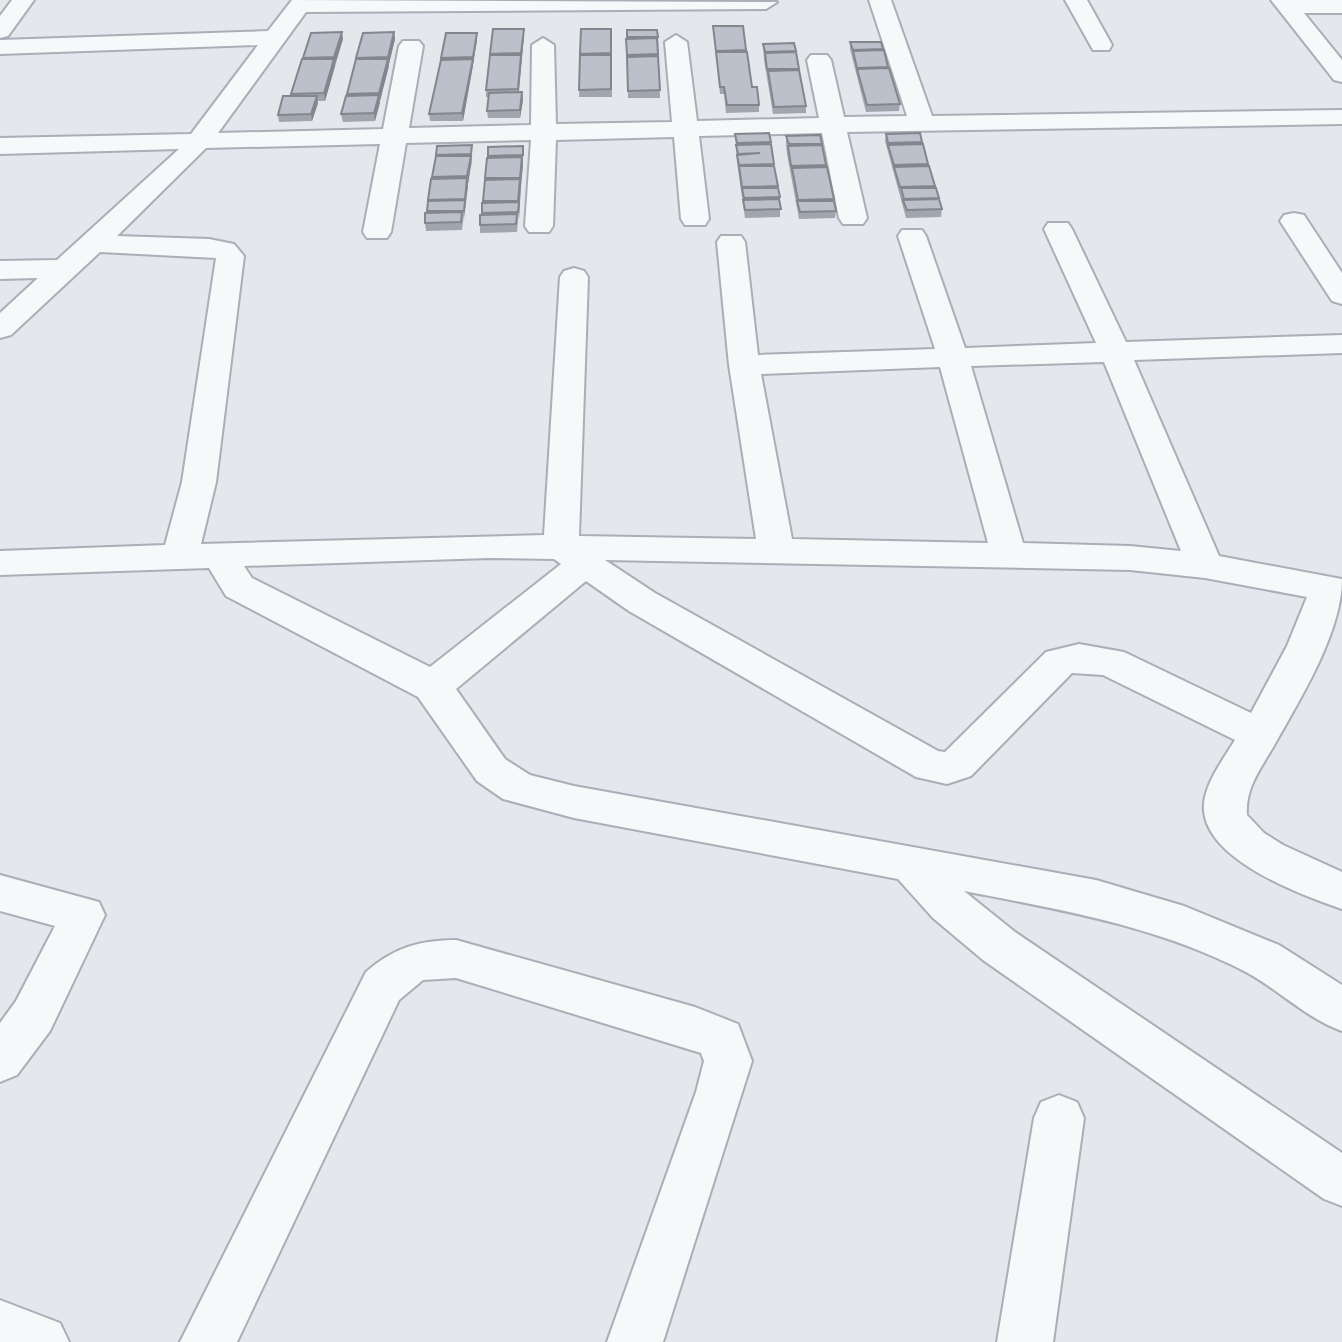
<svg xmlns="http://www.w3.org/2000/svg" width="1342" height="1342" font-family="'Roboto Condensed',sans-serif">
<rect width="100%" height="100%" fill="#e4e7ec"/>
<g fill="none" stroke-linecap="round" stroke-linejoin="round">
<g stroke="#a9aeb7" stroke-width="4">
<path id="minor" d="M12,0h22l-26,36 -8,2v-22z
M292,0l485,2 -11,7 -460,3 -88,121 165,-4 16,-83 4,-5h16l4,5 -14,82 122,-3 1,-80 11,-7 11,7 2,79 116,-2 -7,-80 11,-7 11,7 10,79 122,-3 -12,-58 4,-5h16l4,5 13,57 63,-1 -38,-116h22l41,116 410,-6v14l-495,8 20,86 -4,6h-20l-4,-6 -17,-85 -123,3 10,83 -4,6h-20l-4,-6 -7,-82 -118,3 -3,86 -4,6h-20l-4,-6 6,-86 -125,3 -15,89 -4,6h-20l-4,-6 17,-88 -174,4 -89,88 92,3 25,5 10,12 -28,226 -15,62 343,-9 16,-258 4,-6 10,-3 10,3 4,6 -9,259 177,3 -27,-174 -12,-123 4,-6h20l4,6 13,113 177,-6 -37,-113 4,-6h20l4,6 39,112 131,-5 -52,-114 4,-6h20l4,6 54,113 216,-7v18l-208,7 85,196 123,23c0,52 -40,117 -66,163 -13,24 -31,44 -29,73l17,18 19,12 59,27v37c-41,-14 -143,-51 -138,-106 2,-21 20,-45 31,-63l-132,-65 -31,-2 -101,103 -24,8 -31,-7 -287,-166 -43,-30 -130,108 49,70 25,16 44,11 522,94 88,26 95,39 63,40v46c-36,-13 -63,-41 -96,-59 -89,-46 -185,-62 -282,-81l51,41 327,221v53l-18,-7 -341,-239 -50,-42 -35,-39 -324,-61 -71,-19 -26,-18 -59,-84 -192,-101 -17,-28 -209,7v-24l165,-6 17,-63 34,-224 -116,-6 -89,83 -11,3v-25l38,-35 -38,1v-18l57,-1 122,-111 -179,5v-16l191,-4 67,-89 -258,9v-14l268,-9zM1104,362l77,189 -51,-5 -107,-3 -52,-177zM940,367l48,176 -196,-4 -31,-165zM489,558l65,1 7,5 -131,103 -178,-89 -8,-12zM605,560l525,10 75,8 102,19 -20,49 -36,67 -127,-61 -45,-8 -33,8 -101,100 -7,-1 -283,-158z
M1065,0h22l25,45 -3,5h-16z
M1271,0h71v13h-38l38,47v22l-8,-2z
M1294,213l10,2 38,58v31l-10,-3 -52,-80 4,-6z
M0,875l99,27 6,13 -55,116 -33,44 -17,7v-59l16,-22 39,-75 -55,-15z
M456,940l239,67 43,17 14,37 -89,281h-56l89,-250 8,-31 -3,-8 -245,-75 -33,2 -24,20 -162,342h-57l186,-370c27,-24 54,-32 90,-32z
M1059,1095l18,7 7,16 -31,224h-56l37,-224 7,-16z
M0,1300l60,23 9,19h-69z"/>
</g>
<use href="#minor" fill="#f7f8fa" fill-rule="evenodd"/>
</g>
<path fill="#a1a5ae" d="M713,26h30l9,61 7,18v7l-33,1 -2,-19h-4z
M493,29h31v7l-5,56h3l1,8 -3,18h-32l-1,-7 2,-14h-3v-7z
M581,29h30l1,68h-33z
M627,30l31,7 2,61h-32z
M394,32l1,7 -20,82 -32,1 -2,-8 6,-18 9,-38z
M343,39l-18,62h-8l1,2 -6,18 -33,1 -1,-7 13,-19v-2l12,-36z
M477,40l-14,81h-33l-1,-7 12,-56z
M850,42l33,7 5,19 12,36 -1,7 -33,1 -16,-63z
M763,44l33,7 2,19 8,36v7l-33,1 -9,-54z
M769,133l4,33 7,31v20l-35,1 -8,-55 -2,-29z
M886,134l36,8 6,24 11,32 3,11 -1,8 -35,1 -21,-77z
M786,136l36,8 4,23 8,32 2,12 -1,7 -36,1 -12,-65 -1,-11z
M472,145v17l-4,22 -6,46 -36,1 -1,-8 2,-10 1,-12 3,-22 6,-23v-10z
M523,146v17l-6,69 -37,1v-8l8,-67v-11z"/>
<path fill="#83868d" d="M524,29v7l-6,61v-8z
M342,32l1,7 -8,25 -1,-7z
M394,32l1,7 -6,25 -1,-7z
M477,33v7l-4,25v-8z
M334,59l1,7 -10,35 -1,-8z
M388,59l1,7 -9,35 -1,-8z
M473,59v7l-10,55 -1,-8z
M522,92l1,8 -3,18v-8z
M379,95l1,8 -5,18 -1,-8z
M317,96l1,7 -6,18 -1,-7z
M471,156v7l-3,21 -1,-8z
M522,157l1,8 -2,20 -2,35 -1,-19z
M467,178l1,8 -4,32v-7z"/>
<path fill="#bbc0ca" stroke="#83868d" stroke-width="2" d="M713,26h30l3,24 -30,1z
M493,29h31l-3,24 -31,1z
M581,29h30v24l-31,1z
M627,30h30l1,7h-31z
M342,32l-8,25 -31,1 8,-25z
M394,32l-6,25 -32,1 7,-25z
M446,33h31l-4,24 -32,1z
M657,38l1,16 -31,1 -1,-16z
M850,42h31l2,7 -30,1z
M794,43l2,8 -31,1 -2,-8z
M884,50l4,17 -31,1 -4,-17z
M716,52h31l5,35h5l2,18h-32l-3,-18h-4z
M796,52l3,17h-32l-2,-16z
M490,55h31l-3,34 -32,1z
M580,55h31v34l-32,1z
M658,56l2,34 -32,1 -1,-34z
M302,59h32l-10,34 -33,1z
M356,59h32l-9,34 -32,1z
M473,59l-11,54 -33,1 12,-54z
M889,68l11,36 -33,1 -10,-36z
M799,70l7,36 -32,1 -6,-36z
M522,92l-2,18 -33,1 2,-18z
M379,95l-5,18 -33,1 5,-18z
M283,96h34l-6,18 -33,1z
M769,133l2,9 -34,1 -2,-9z
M920,133l2,9 -34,1 -2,-9z
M820,135l2,9h-33l-3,-8z
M771,144l3,20 -35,1 -2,-10 23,-2 -22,1 -2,-9z
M923,144l5,20 -34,1 -6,-20z
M472,145l-1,9 -35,1 1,-9z
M822,145l4,20 -35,1 -3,-20z
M523,146v9l-35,1v-9z
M436,156h35l-4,20 -35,1z
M522,157l-2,21h-35l2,-20z
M739,166h35l4,20 -36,1z
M929,166l6,20 -35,1 -6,-20z
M827,167l7,32 -36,1 -6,-32z
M467,178l-2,21 -37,1 3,-21z
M520,179l-2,22h-35l2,-21z
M742,188h36l2,9 -36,1z
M901,188h35l3,10 -35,1z
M779,199l2,10 -36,1 -2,-10z
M939,199l3,10 -35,1 -4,-10z
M465,200l-1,11h-37l1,-10z
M797,201h37l2,10 -36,1z
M519,202l-1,10 -36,1v-10z
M462,212l-1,10 -36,1v-10z
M517,214l-1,10 -36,1v-10z"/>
</svg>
